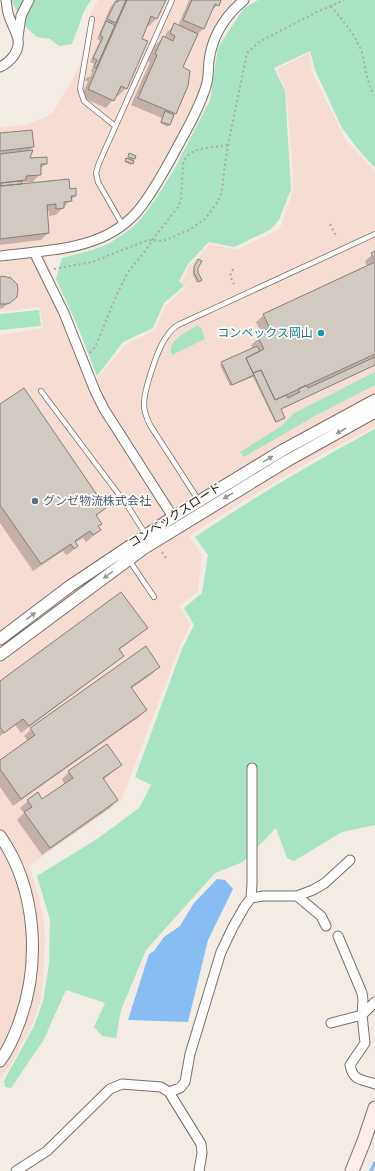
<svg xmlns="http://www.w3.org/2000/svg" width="375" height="1171" font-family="'Crimson Pro','Noto Sans JP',serif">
<rect width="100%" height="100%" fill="#f3ece4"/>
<path fill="#f6ddd4" d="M98,0h153l-11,9 -15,18 -9,18 -5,41 -3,13 -34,66 -19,32 -18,23 -11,9 -19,13 -9,3 -8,4 -22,6 -22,1 -1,2 36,83 15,39 29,-35 30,-15 11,-25 20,-18 -5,-4 8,-17 21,-22 26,6 42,-20 3,-4 12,-36v-19l-7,-80 -9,-22 32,-16 3,18 33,68 30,33v255l-52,27 -68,40 -66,42 13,19 -4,37 -19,14 12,18 -11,22 -59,155 -92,65 5,15 9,33 2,25 -2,40 -3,23 -8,23 -20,38 -12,16v-744l43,-7 -3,-21 -40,5v-185l25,-2 27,-11 28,-48 10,-52z"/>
<path fill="#a8e4c3" d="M12,0h79l-7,11 -12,33 -13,2 -9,-7 -13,-2 -10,-9 -13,-22z
M258,0h117v168l-18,-20 -15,-20 -27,-58 -5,-19 -36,17 11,23 6,98 -12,31 -9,10 -36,17 -25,-5 -21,22 -9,17 5,5 -20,17 -11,25 -30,14 -26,34 -19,-49 -22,-48 6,-21 30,-8 16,-6 24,-16 8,-8 17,-23 19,-31 34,-66 8,-53 26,-39z
M39,310l2,16 -41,4v-16z
M197,326l4,2 4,11 -33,16c-6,-14 15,-24 25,-29z
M375,372v13l-62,32 -69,40 -4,-5 40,-25 14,-14z
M375,429v396l-33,7 -48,29 -7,-3 -11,-30 -33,34 -28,11 -69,77 -25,60 -5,28 -14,-2 -8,-9 11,-24 -39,-13 -23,51 -32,47 -6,-1 -1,-6 30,-55 9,-24 6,-38 1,-44 -13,-44 60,-37 42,-31 12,-23 -16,-8 47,-128 12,-24 -10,-17 18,-15 6,-38 -13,-18c58,-39 118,-75 180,-108z"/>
<path fill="#88bdf4" d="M217,879l8,1 8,9 -25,51 -20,82 -60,-2 21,-66 5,-3 10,-14 16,-11 14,-23z"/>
<path fill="#0003" d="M116,0h49l-8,18 -8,8 -2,-1 -21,63 -8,8 -2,-1 -3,5 -7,8 -25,-11 7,-16h-3l1,-3 2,-1h2l2,-5 -1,-1 3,-7 -4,-2 10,-21 -3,-2 13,-31z
M189,0h31l-2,5 -7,5 -8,19 -5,5 -16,34 -7,45 -7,14 -8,-4 2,-5 -31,-13 19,-43h-2l7,-17 8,-7h1l3,-6 8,-7 3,1z
M0,134l33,13 -5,5 1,8 17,4 -6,5v5l-7,8h-10l-3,3 49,5 6,6 -19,19 -7,1v-5h-3l2,22 -7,7 -41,5z
M130,155l5,2 -4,8 -7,-3 2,-2 -1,1 2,1z
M375,252v113l-95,44 2,10 -7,3 -22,-45 -23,9 -10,-21 33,-16 -2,-4 8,-7 4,-2 -7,-14 8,-7 103,-48 -2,-6z
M197,262l2,19 -2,2 -4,-8v-5z
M7,277l4,1 5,19 -13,11 -3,1v-31z
M0,406l105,102 -10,9 2,10 3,3 -8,7 -6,5 -3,-4 -8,5 2,3 -7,7 -4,2 -3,-4 -30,20 -33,-48z
M147,628l-8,7 -20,15 4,6 -8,7 -94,70 -6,-8 -15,11v-54z
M159,666l-7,8 -21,15 15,21 -7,7 -126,89 -13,-19v-26l28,-19 -4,-6 7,-7z
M121,765l-18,15 14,20 -7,8 -68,47 -25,-35 7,-7 -4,-5 8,-7h14l23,-16 -3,-6 7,-7z"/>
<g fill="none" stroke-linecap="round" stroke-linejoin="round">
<path stroke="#88bdf4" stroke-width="3.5" d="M371,1171l4,-8"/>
</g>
<path fill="#d1cac2" stroke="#867f78" d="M118,0h8l-10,23 -9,-4 9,-18 2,1z
M127,0h39l-9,19 -6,-3 -9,23 6,2 -21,48 -6,-3 -7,15 -26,-12z
M192,0h29l-2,6 -4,-2 -11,25 -21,-9z
M106,21l9,4 -19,43 -2,-1 3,-7 -4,-2 10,-21 -3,-2z
M174,23l24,11 -15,33 7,4 -2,15 -12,28 -38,-16 19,-43 -2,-1 8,-18 10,5 2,-5 -5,-3z
M165,111l9,4 -4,10 -9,-3z
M32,130l2,17 -34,4v-18z
M33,150l-3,8 17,-1v7h-6v11l-15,1v4l-26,3v-29z
M129,153l7,3 -1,3 -7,-2z
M126,158l8,3 -1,3 -8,-3z
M69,179l1,10 6,-1v8h-5l1,5 -8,1v6l-8,1v-5l-9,1 2,28 -49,6v-53z
M21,181l1,3 -21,2v-3z
M375,251v10l-4,-8z
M198,259l4,2 -4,7v5l4,7 -3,2 -5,-9v-6z
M375,262v92l-100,46 -14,-30 -8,3 -7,-15 18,-9 -6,-12 13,-6 -8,-17z
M2,276l9,2 6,6 1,5 -1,8 -7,6 -4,1h-6v-27z
M257,346l3,5 -14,7 8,17 -22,10 -11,-23z
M375,357v8l-94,44 4,9 -9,4 -23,-49 8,-3 14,30 11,-5 2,3 12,-6 -2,-3 8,-4 2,3z
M24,388l82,120 -10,7 6,9 -4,2 3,4 -8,5 -3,-4 -15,10 3,5 -4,3 -3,-5 -30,20 -41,-59v-101z
M121,592l27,36 -29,21 5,7 -95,70 -6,-7 -19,14 -4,-6v-46z
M146,646l14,21 -29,20 16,23 -126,89 -21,-30v-9l35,-25 -5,-7z
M107,744l15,21 -19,13 15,22 -68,48 -26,-36 8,-5 -5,-7 11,-8 4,7 31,-21 -5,-7z"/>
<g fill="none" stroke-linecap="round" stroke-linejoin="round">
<g stroke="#78726a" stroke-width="6">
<path id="service" d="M92,19l-12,70 4,12 31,25
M122,224l-24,-42 -2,-9 3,-10 73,-163
M41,391l88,117 17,27
M199,501l-49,-76c-3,-6 -6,-13 -6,-21 0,-14 14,-57 23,-68 3,-5 6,-8 11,-11l197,-91
M129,560l25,37"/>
</g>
<g stroke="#78726a" stroke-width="11">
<path id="minor" d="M18,37l3,-21 8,-16
M0,67c11,-5 22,-18 17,-31 -2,-7 -6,-13 -8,-20 -2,-5 -2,-11 -3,-16
M34,252l30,61 31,78 9,18 69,108
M0,256c47,-6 102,-5 136,-43 15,-17 25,-37 36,-56 12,-23 27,-47 34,-71 3,-8 2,-17 3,-25 3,-25 16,-45 35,-61
M297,896l24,20 5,10
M251,898l1,-14v-116
M338,936l24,57 1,7 -1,15 3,28 -15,22c3,16 11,14 25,19
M331,1023l31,-8 13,-13
M169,1092l11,-4 5,-6 5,-28 31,-102 12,-25 12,-21 6,-8 12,-2h34l16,-6 12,-7 25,-23
M16,1171l31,-20 63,-62 12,-5 39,3 8,5 32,52 1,9 -3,18"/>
</g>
<g stroke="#78726a" stroke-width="13">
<path id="tertiary" d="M0,639l70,-53 103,-69 110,-67 92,-50
M0,655l143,-106 144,-88 88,-49
M0,836c37,53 41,128 19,187 -5,14 -11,27 -19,38"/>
</g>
<g stroke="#78726a" stroke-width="15">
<path id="secondary" d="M352,1171l12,-30 11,-33"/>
</g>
<path stroke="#ada8a2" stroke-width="2" stroke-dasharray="2 3" stroke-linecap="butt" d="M331,6c12,15 25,29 31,47 4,15 4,29 13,42
M330,224l6,12
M54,269l38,-7 56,-22 15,1 26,-11 16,-11 12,-16 5,-11 2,-21 4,-26 19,-92 12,-11 58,-30 27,-12
M233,269l-3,7 4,8
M90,353l5,-6 23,-55 10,-20 15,-18 13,-19 22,-28 3,-7 2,-34c2,-20 30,-18 45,-21
M162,552l4,6"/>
<use href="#service" stroke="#fff" stroke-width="4.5"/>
<use href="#minor" stroke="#fff" stroke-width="9"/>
<use href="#tertiary" stroke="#fff" stroke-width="11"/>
<use href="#secondary" stroke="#fdece8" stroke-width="13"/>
</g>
<defs><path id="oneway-solid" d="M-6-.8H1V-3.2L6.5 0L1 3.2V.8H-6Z"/></defs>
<g fill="#9a9998">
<use href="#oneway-solid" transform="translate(341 431) rotate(150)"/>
<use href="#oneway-solid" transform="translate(268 459) rotate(-31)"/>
<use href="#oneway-solid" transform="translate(228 496) rotate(149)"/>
<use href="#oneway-solid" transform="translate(108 575) rotate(144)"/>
<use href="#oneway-solid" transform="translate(31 616) rotate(-37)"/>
</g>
<circle fill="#0f9aa8" stroke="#fefaf5" stroke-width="1.5" cx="321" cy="333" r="4"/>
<circle fill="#5c6f8a" stroke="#fefaf5" stroke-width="1.5" cx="35" cy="501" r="4"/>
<g text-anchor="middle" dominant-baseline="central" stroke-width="3.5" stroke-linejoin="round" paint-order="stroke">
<g font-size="12" fill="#0d838f" stroke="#fefaf5" text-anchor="end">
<text x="313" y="333">コンベックス岡山</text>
</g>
<g font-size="12" fill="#4e5e75" stroke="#fefaf5" text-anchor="start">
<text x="43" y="501">グンゼ物流株式会社</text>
</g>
<g font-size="12" fill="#1e1c19" stroke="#fefaf5">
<text transform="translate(175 515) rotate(-33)">コンベックスロード</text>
</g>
</g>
</svg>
